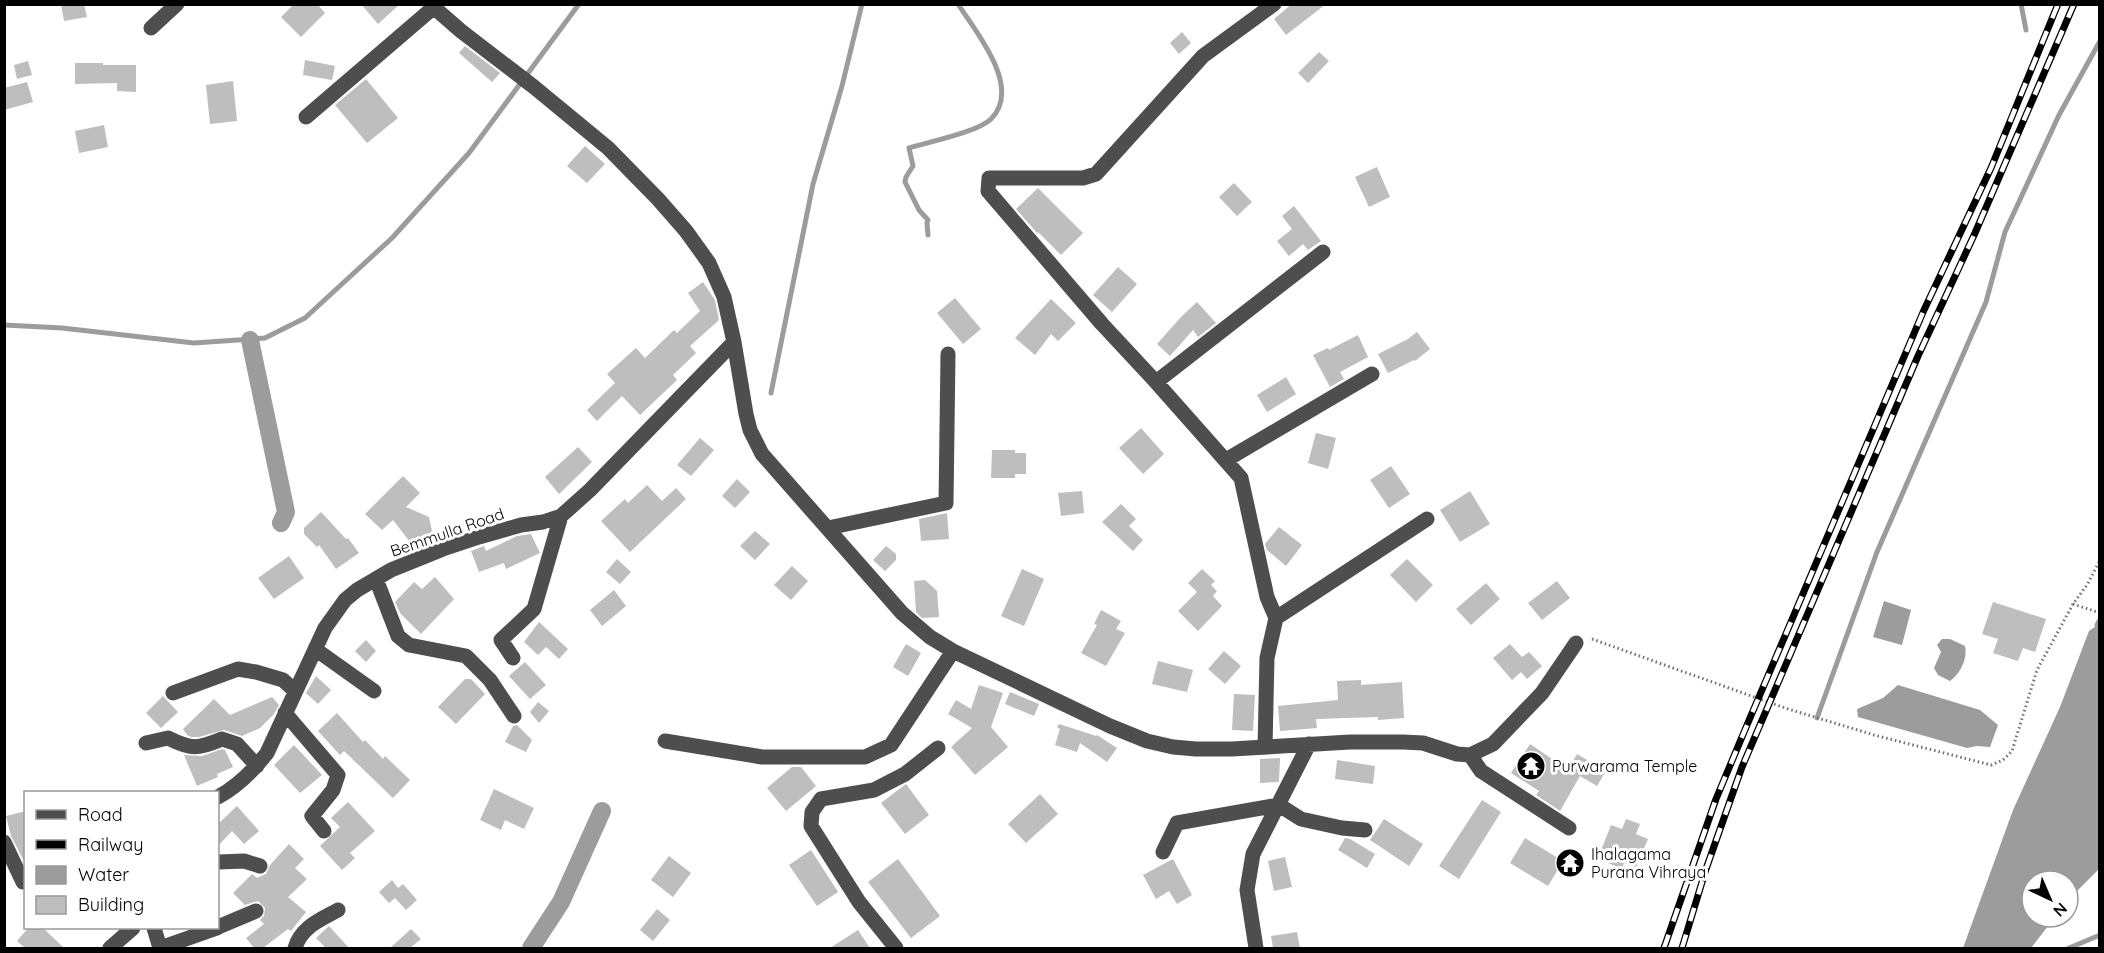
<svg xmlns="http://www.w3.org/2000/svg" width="2104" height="953" font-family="Quicksand,sans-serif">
<rect width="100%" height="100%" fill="#fff"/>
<path fill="#9c9c9c" d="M1884,601l27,9 -9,35 -29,-8z
M2099,624v245l-31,31v-19h-36v36h23l-24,31h-68l50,-138 47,-103 29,-76z
M1942,639h8l15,7c3,12 -5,28 -15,35l-12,-6 -4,-7 7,-16 -4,-7z
M1898,685l82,25 18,15 -8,22 -13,-1 -10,2 -109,-31 -1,-8 26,-11z"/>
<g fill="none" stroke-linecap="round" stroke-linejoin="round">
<path stroke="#9c9c9c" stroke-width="5" d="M2021,4l5,26
M928,235l-1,-12 1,-3 -9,-10 -14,-28 1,-5 7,-11 -4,-18c20,-6 69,-16 82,-29 32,-32 -16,-88 -33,-115
M4,325l58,3 132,15 71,-5 40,-20 87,-80 77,-85 110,-149
M771,393l42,-209 29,-98 20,-82
M2097,625l2,-4
M1817,718l60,-166 109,-250 19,-70 54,-117 41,-74
M2069,948l31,-13"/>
<path stroke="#9c9c9c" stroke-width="18" d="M250,340l36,172 -5,11
M531,948l30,-46 41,-91"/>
</g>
<path fill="#bebebe" d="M61,4h23l3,13 -23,4z
M294,4h23l8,9 -24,24 -20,-20z
M361,4h39l-22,20z
M1292,4h34l-40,31 -12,-16z
M1182,32l9,11 -12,11 -9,-11z
M465,46l35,27 -8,9 -33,-29z
M1319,52l10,9 -21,22 -10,-10z
M305,60l30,6 -3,14 -29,-5z
M28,61l4,14 -15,4 -3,-14z
M75,63h28v2h33v27l-19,-1v-8l-42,1z
M366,79l32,39 -31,25 -32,-38z
M233,81l4,40 -27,3 -4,-39z
M27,82l6,20 -29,8v-22z
M104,125l4,22 -29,6 -4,-22z
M585,146l20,18 -18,19 -20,-17z
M1377,167l13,30 -21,10 -14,-30z
M1234,183l18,19 -15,14 -18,-19z
M1038,188l45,45 -22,22 -23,-23 -1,1 -21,-24z
M1294,206l27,35 -13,9 -5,-6 -14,12 -12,-15 15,-12 -10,-13z
M1118,267l19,17 -25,28 -19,-17z
M703,282l12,18 4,20 -29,26 6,7 -23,22 4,5 -37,35 -18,-19 -25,25 -10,-11 28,-27 -8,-9 29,-26 9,10 29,-28 3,3 23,-22 -12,-18z
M955,298l26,31 -18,15 -26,-31z
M1051,299l25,24 -18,18 -7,-7 -16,21 -20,-17z
M1197,302l19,21 -18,14 -5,-7 -23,26 -13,-12 24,-27z
M1417,332l13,17 -15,12 -1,-1 -26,13 -10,-19 30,-15z
M1358,335l10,22 -28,15 4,7 -14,8 -17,-32 15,-7 1,2z
M1286,377l10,17 -29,18 -10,-17z
M1141,428l23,26 -21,20 -24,-26z
M1316,433l20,5 -8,31 -20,-6z
M700,438l14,12 -23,26 -14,-11z
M578,447l14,15 -33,32 -14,-17z
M992,450h23v3h11v21h-11v4h-24z
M1391,466l19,28 -21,14 -19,-28z
M403,476l17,17 -14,14 23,10 3,14 -8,11h-14l-17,-22 -11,10 -17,-16z
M737,479l13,13 -15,16 -13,-12z
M647,485l15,16 14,-13 10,11 -56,53 -29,-31 24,-22 3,4z
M1082,491l2,22 -23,3 -3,-23z
M1470,491l20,33 -30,18 -20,-32z
M1121,504l15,15 -7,7 14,14 -10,11 -31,-29z
M321,512l25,27 2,-1 11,15 -23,16 -17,-24 -2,2 -13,-13v-6z
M947,513l2,26 -28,2 -2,-22z
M1279,527l23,18 -16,21 -19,-16 -2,-6z
M755,531l15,13 -15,16 -15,-14z
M531,534l9,19 -34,16 -2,-6 -25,9 -8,-21 13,-5 2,5 31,-15z
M886,546l10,8v6l-11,11 -12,-11z
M289,556l15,22 -30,21 -16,-21z
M617,559l14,13 -11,12 -14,-12z
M1407,559l26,26 -17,17 -26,-27z
M792,566l16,15 -17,19 -17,-15z
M1022,569l22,10 -20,47 -23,-10z
M1202,569l13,12 -4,4 6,6 -4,5 9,10 -24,25 -20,-20 19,-19 -9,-9z
M435,577l19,22 -33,35 -21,-21 -5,-11 19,-20 8,7z
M925,580l12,11 2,26 -17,1 -6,-6 -2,-31z
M1557,581l13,17 -28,22 -14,-17z
M1486,583l14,16 -29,26 -15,-16z
M614,590l12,16 -24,20 -12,-16z
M1993,602l53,17 -11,33 -12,-4 -5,13 -25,-8 5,-14 -16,-5z
M1101,610l20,11 -5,8 9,4 -19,33 -25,-13 16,-28 -3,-1z
M539,622l29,27 -9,10 -13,-12 -8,8 -14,-13z
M366,640l10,11 -10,11 -11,-11z
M906,644l15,9 -13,23 -15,-9z
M1510,644l12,13 7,-5 13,14 -15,13 -6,-7 -9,8 -19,-22z
M1224,651l17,15 -16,18 -17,-15z
M1158,661l35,9 -6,22 -35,-8z
M525,662l21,23 -16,14 -21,-23z
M316,676l15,14 -13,14 -12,-11z
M465,679h6l14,15 -29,30 -18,-17z
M1361,680v5l41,-3 2,36 -26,2v-3l-62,2 1,9 -37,3 -2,-25 60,-6 -1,-19z
M979,685l24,8 -12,34 17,20 -33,28 -24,-28 21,-19 -24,-14 8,-14 15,9z
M1010,692l29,12 -5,12 -29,-12z
M1234,694l21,1 -2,36 -21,-1z
M163,696l15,16 -17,16 -15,-15z
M272,697l7,8 -5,9 -14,14 -18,8 -18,-6 -25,7h-8l-4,-2 -4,-6 31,-30 16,16z
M538,702l11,9 -10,12 -9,-11z
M337,713l26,29 2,-2 18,19 2,-3 25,24 -17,18 -49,-47 -4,4 -22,-24z
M1059,724l37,12 1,-1 20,13 -10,14 -27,-19 -3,9 -22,-7 5,-16 -3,-2z
M517,725l15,15 -6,12 -21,-10 8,-16z
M1530,744l38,26 9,-16 29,17 -9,15 -17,-10 -20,35 -24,-16 3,-4 -28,-18z
M294,745l28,30 -22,18 -26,-28z
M222,749l3,1 8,17 -16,7 1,3 -21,9 -13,-31 18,1z
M1280,758l-1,24 -19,1v-24z
M1337,760l38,6 -2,18 -38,-5z
M792,767h9l15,19 -30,25 -19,-23z
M906,784l23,31 -24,19 -24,-31z
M494,789l40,19 -10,21 -19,-9 -4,10 -21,-10z
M1040,794l18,20 -32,29 -18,-19z
M1482,800l19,12 -42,67 -20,-13z
M348,802l27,29 -25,22 5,5 -13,12 -22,-24 20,-19 -9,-9z
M237,806l22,25 -15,13 -12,-13 -14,15v-22z
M26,811v54l-15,-29 -5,-20z
M1384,819l39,25 -14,22 -39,-26z
M1626,819l14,5 -4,10 12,5 -12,28 -12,-4 -2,6 -14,-6 2,-6 -10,-4 11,-28 11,4z
M1345,838l5,1 25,15 -8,14 -29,-18z
M1525,838l38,23 -15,25 -38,-23z
M289,844l15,15 -9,9 12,11 -19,18 18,15 -15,19 -3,-2 -25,19h-9l-8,-10 18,-14 -4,-4 4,-4 1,-8 -7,-7 -13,4 -12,-12 19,-19 5,4 9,-4 4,-9z
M811,850l27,42 -21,14 -28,-41z
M669,856l22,17 -18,24 -22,-17z
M1285,857l7,30 -18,4 -6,-30z
M898,859l42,57 -29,22 -43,-56z
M1173,859l19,36 -15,9 -8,-13 -13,8 -13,-24z
M392,880l6,8 5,-4 14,16 -11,10 -11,-12 -6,5 -10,-11z
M657,909l13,11 -17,21 -13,-11z
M329,926l20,22h-23l-10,-10z
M29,927h13l22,21h-39l-8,-7z
M411,929l10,10 -11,9h-20z
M858,930l12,18h-40z
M1297,932l3,16h-27l-2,-12z"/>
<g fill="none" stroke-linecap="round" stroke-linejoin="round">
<path stroke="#707070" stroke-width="3" stroke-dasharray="1.5 3" stroke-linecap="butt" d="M2073,604l27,9
M1592,639l193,69 89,27 117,30 12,-5 9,-9 25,-81 36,-66 14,-19 13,-25"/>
<path stroke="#4e4e4e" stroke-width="15" d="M430,4l31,27 73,56 74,61 50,51 28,32 23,32 15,34 10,45 12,72 4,16 12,24 140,159 28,24 23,14 157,75 37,15 26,6 23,2h36l118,-7h53l20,1 34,11 13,1 23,-11 49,-51 34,-50
M1274,4l-71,52 -107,118 -13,4h-94l-1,13 114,133 54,58 85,96 26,119 9,21
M151,28l26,-24
M306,117l127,-109
M1156,382l167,-130
M1226,460l146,-86
M828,528l118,-25 2,-149
M376,579l22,57 11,9 57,11 24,24 24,36
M1276,618l151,-99
M315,649l59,42
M513,658l-12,-18 33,-31 27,-93
M173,693l65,-24 18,3 27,8 12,11
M285,713l53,62 -5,15 -21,26 12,15
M665,741l97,16h103l26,-12 62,-94
M146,743l22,-5c24,12 30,11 54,1l15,5 20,22
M1265,747l2,-89 9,-40
M1470,755l11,16 88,57
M218,797c20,-11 35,-26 49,-44l58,-125 20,-28 12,-10 34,-20 52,-21 36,-12 42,-12 22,-3 18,-6 29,-26 144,-148
M4,842l19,40h3
M1163,852l14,-29 102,-18 22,14 41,9 23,2
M218,862l26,-1 16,5
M218,927l38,-16
M154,928l6,20
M110,948l23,-20
M160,948l57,-20
M295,948c6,-21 25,-28 43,-38
M896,948l-37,-46 -48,-76 1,-14 9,-13 53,-9 31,-16 33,-26
M1256,948l-9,-58 6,-36 56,-110"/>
<g stroke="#000" stroke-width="7">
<path id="rail" d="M1664,948l52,-149 31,-74 177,-415 67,-142 67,-164
M1682,948l24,-79 36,-102 176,-411 57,-123 99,-229"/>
</g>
<use href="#rail" stroke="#fff" stroke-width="4.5" stroke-dasharray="14" stroke-linecap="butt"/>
</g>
<defs>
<g id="temple-disc" transform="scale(1.5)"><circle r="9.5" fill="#000" stroke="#fff"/><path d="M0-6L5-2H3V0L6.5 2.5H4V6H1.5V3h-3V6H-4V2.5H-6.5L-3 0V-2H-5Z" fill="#fff"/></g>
</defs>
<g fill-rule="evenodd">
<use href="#temple-disc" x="1531" y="766"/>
<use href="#temple-disc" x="1570" y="863"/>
</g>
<g text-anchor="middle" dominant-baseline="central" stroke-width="6" stroke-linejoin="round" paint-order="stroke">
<g font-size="16" fill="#000" stroke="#fff">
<text transform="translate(447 532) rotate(-19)">Bemmulla Road</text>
</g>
<g font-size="16" fill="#000" stroke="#fff" text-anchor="start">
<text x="1552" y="766">Purwarama Temple</text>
<text x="1591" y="854">Ihalagama<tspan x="1591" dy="18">Purana Vihraya</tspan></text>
</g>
</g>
<rect width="2104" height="953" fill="none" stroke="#000000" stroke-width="12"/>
<rect x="24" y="791" width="195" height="138" fill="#ffffff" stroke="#999999" stroke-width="1.5"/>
<rect x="36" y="810" width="30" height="9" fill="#4e4e4e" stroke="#999999" stroke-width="1.5"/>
<text x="78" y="821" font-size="18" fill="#000000">Road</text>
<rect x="36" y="840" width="30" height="9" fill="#000000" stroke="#999999" stroke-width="1.5"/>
<text x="78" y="851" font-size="18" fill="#000000">Railway</text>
<rect x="36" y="866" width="30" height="18" fill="#9c9c9c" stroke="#999999" stroke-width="1.5"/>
<text x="78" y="881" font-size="18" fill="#000000">Water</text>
<rect x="36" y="896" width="30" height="18" fill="#bebebe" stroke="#999999" stroke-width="1.5"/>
<text x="78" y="911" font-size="18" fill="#000000">Building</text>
<g transform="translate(2050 899) rotate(136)"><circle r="28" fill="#ffffff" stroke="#999999" stroke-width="1.5"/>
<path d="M0-4.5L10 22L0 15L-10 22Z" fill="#000000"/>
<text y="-9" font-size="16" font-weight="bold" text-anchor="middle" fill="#000000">N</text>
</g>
</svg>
